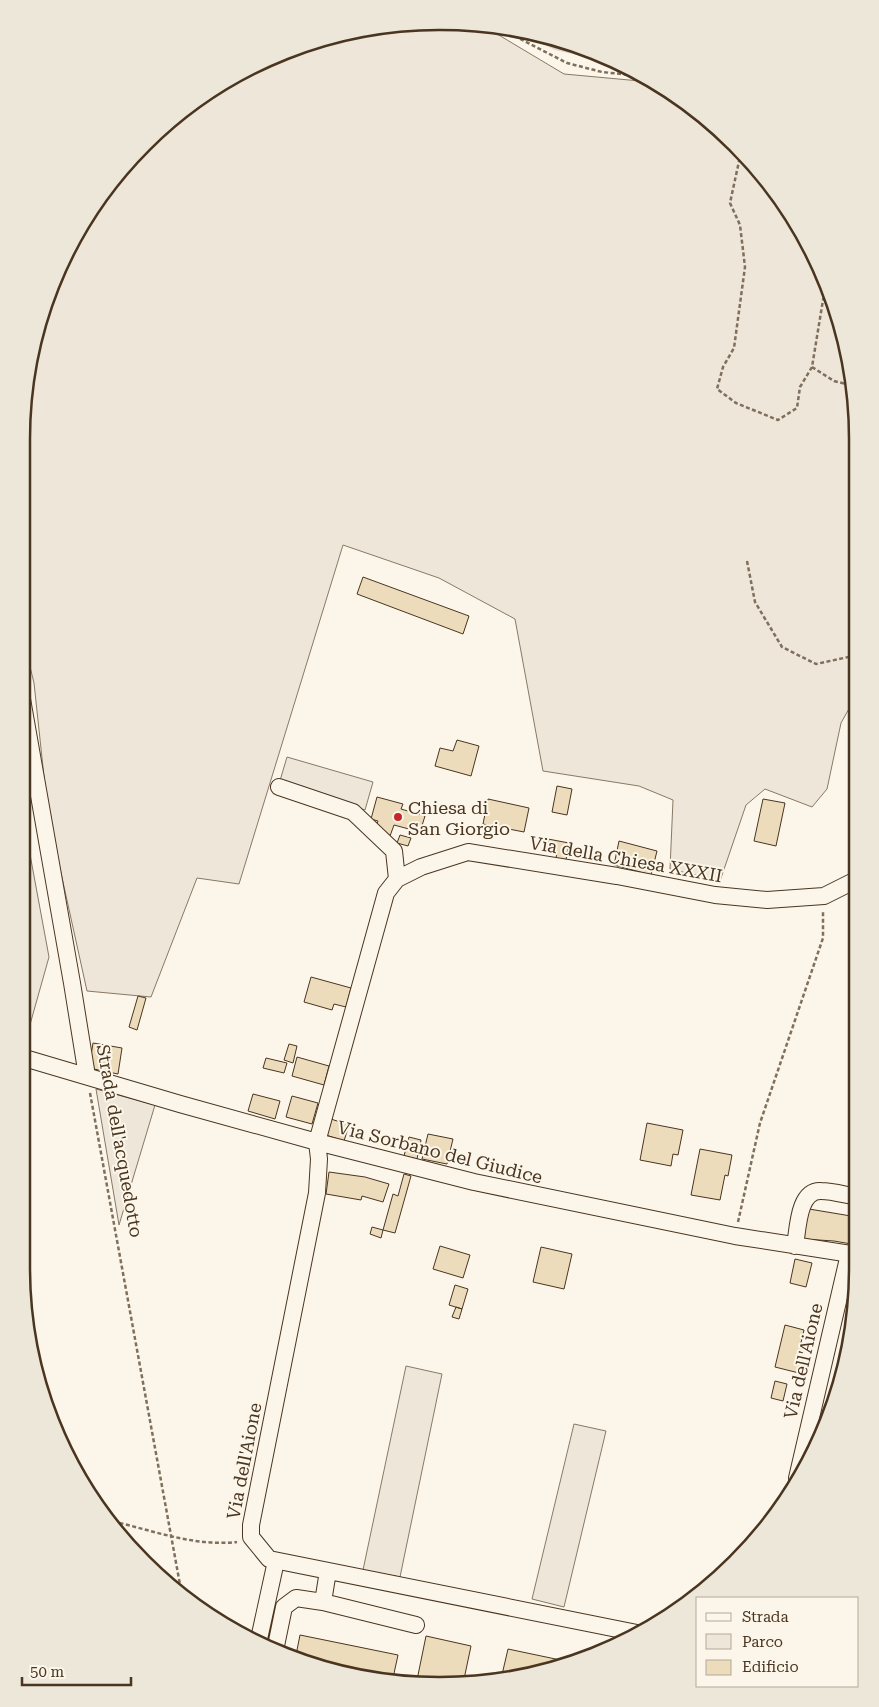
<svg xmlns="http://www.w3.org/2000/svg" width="879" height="1707" font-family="'Roboto Serif',serif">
<rect width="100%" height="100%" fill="#fbf6e9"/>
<path fill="#ede6d9" stroke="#887966" d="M467,22l15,3 82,49 87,8 64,43 56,60 55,95 28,105 1,313 -14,25 -14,66 -15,18 -47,-18 -19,16 -26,76 -50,-12 3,-69 -34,-14 -96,-15 -28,-152 -76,-41 -96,-33 -104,339 -42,-6 -46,119 -64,-6 -39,-177 -14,-131 -12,-49v-222l14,-81 29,-77 43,-69 56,-60 67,-48 74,-34 80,-18z
M287,757l86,25 -8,28 -86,-26z
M24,822l25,135 -25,89h-3l1,-223z
M96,1089l59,16 -36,120z
M406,1366l36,8 -42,203 -37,-7z
M574,1424l32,7 -42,176 -32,-8z"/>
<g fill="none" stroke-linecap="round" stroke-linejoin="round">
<path stroke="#dcd4c6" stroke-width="15" d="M538,34l20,9 26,6"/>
</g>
<path fill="#ecdcbc" stroke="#4a3520" d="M363,577l106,39 -6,18 -106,-40z
M457,740l22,6 -8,30 -36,-10 5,-18 13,3z
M557,786l15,3 -5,26 -15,-3z
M377,797l26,7 -2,5 24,7 -5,16 -26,-7 -4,11 -16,-5 4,-10 -7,-2z
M488,799l41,9 -5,24 -41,-8z
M763,799l22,4 -9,43 -22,-5z
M400,835l11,3 -3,8 -11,-3z
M548,839l21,4 -4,22 -10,-2 2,-10 -11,-2z
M619,841l38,10 -6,24 -37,-10z
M311,977l40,11 -5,19 -12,-3 -2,6 -28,-8z
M138,996l8,2 -9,32 -8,-3z
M93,1043l29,5 -4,26 -29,-6z
M289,1044l8,2 -4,17 -9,-3z
M297,1057l32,9 -5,19 -32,-9z
M266,1058l21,5 -3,10 -21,-5z
M253,1094l27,7 -5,18 -27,-8z
M292,1096l26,7 -6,21 -26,-7z
M328,1118l21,7 -5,16 -21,-7z
M647,1123l36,7 -5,25 -5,-1 -2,12 -31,-6z
M428,1134l25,5 -6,25 -25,-5z
M409,1137l12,3 -4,19 -13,-3z
M700,1149l32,6 -4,21 -3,-1 -5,25 -29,-5z
M329,1172l36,5 24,7 -6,18 -21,-6 -1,4 -35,-6z
M404,1174l7,2 -16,57 -12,-3 10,-36 5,2z
M809,1209l48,8v28l-23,-4 -31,-2z
M372,1227l11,3 -2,8 -11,-4z
M440,1246l30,9 -7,23 -30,-9z
M541,1247l31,7 -8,35 -31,-7z
M795,1259l17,4 -6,24 -16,-4z
M455,1285l13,4 -6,20 -13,-4z
M456,1307l6,2 -3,10 -7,-2z
M785,1325l19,5 -4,17 5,1 -6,25 -24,-6z
M775,1381l12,3 -4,17 -12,-3z
M300,1635l98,20 -5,23 -61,-6 -36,-17z
M426,1636l45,10 -8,38 -46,-4z
M508,1649l57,12 -1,4 -16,6 -47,8z"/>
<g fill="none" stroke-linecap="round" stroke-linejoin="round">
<g stroke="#4a3520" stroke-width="18">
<path id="minor" d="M22,699l50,284 15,93
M279,787l74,25 41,39 3,28
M21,1057l159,47 137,38 157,40 261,54 122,19
M795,1246c3,-17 3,-56 26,-55 12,0 24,4 36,6
M797,1478l52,-224
M328,1571l-5,31 93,23
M637,1633l-368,-74 -18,-22v-12l66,-332 2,-34 -2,-17 69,-249 11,-14 24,-12 47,-15 149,24 98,19 52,5 57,-4 32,-16
M259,1639l17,-78
M276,1646l8,-39 12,-9 27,4"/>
</g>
<path stroke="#7f6f5c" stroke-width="2.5" stroke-dasharray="4 2.5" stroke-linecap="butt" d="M497,27l70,36 35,9 39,4
M741,152l-11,51 10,22 5,42 -11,81 -11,19 -6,22 19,14 42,17 19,-12 3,-21 12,-20 11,-67 5,-14
M812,367l22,14 20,5
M747,561l8,41 27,45 34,17 37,-8 2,-2
M90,1093l91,497
M738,1222l22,-99 63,-185v-28
M107,1520c42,9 86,27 130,22"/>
<use href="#minor" stroke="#fbf6e9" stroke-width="16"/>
</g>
<circle fill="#c62828" stroke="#fbf6e9" stroke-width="2" cx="398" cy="817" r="5"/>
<g text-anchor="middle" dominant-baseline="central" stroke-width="4" stroke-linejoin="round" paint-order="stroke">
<g font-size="18" fill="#4a3520" stroke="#fbf6e9" text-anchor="start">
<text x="408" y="807">Chiesa di<tspan x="408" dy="21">San Giorgio</tspan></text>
</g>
<g font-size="18" fill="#4a3520" stroke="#fbf6e9">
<text transform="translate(626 859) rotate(10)">Via della Chiesa XXXII</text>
<text transform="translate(120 1141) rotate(80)">Strada dell'acquedotto</text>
<text transform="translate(440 1152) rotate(14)">Via Sorbano del Giudice</text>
<text transform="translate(803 1361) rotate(-77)">Via dell'Aione</text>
<text transform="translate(244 1461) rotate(-79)">Via dell'Aione</text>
</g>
</g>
<path d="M0 0H879V1707H0ZM439 30H440A409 409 0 0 1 849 439V1268A409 409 0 0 1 440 1677H439A409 409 0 0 1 30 1268V439A409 409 0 0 1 439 30Z" fill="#ede7d9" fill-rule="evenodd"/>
<path fill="none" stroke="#4a3520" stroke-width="2.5" d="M439 30H440A409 409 0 0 1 849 439V1268A409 409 0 0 1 440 1677H439A409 409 0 0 1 30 1268V439A409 409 0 0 1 439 30Z"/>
<rect x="696" y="1597" width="162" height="90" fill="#fbf6e9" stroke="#b4a999"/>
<rect x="706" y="1613" width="25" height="8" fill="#fbf6e9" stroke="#b4a999"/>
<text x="742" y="1622" font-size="15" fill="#4a3520">Strada</text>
<rect x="706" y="1634" width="25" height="15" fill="#ede6d9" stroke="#b4a999"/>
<text x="742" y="1647" font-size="15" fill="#4a3520">Parco</text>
<rect x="706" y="1660" width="25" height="15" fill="#ecdcbc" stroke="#b4a999"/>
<text x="742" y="1672" font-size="15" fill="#4a3520">Edificio</text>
<path d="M22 1677v8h109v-8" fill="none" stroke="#4a3520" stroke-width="2.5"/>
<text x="30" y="1677" font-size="15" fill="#4a3520" stroke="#fbf6e9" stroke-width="4" paint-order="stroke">50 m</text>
</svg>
